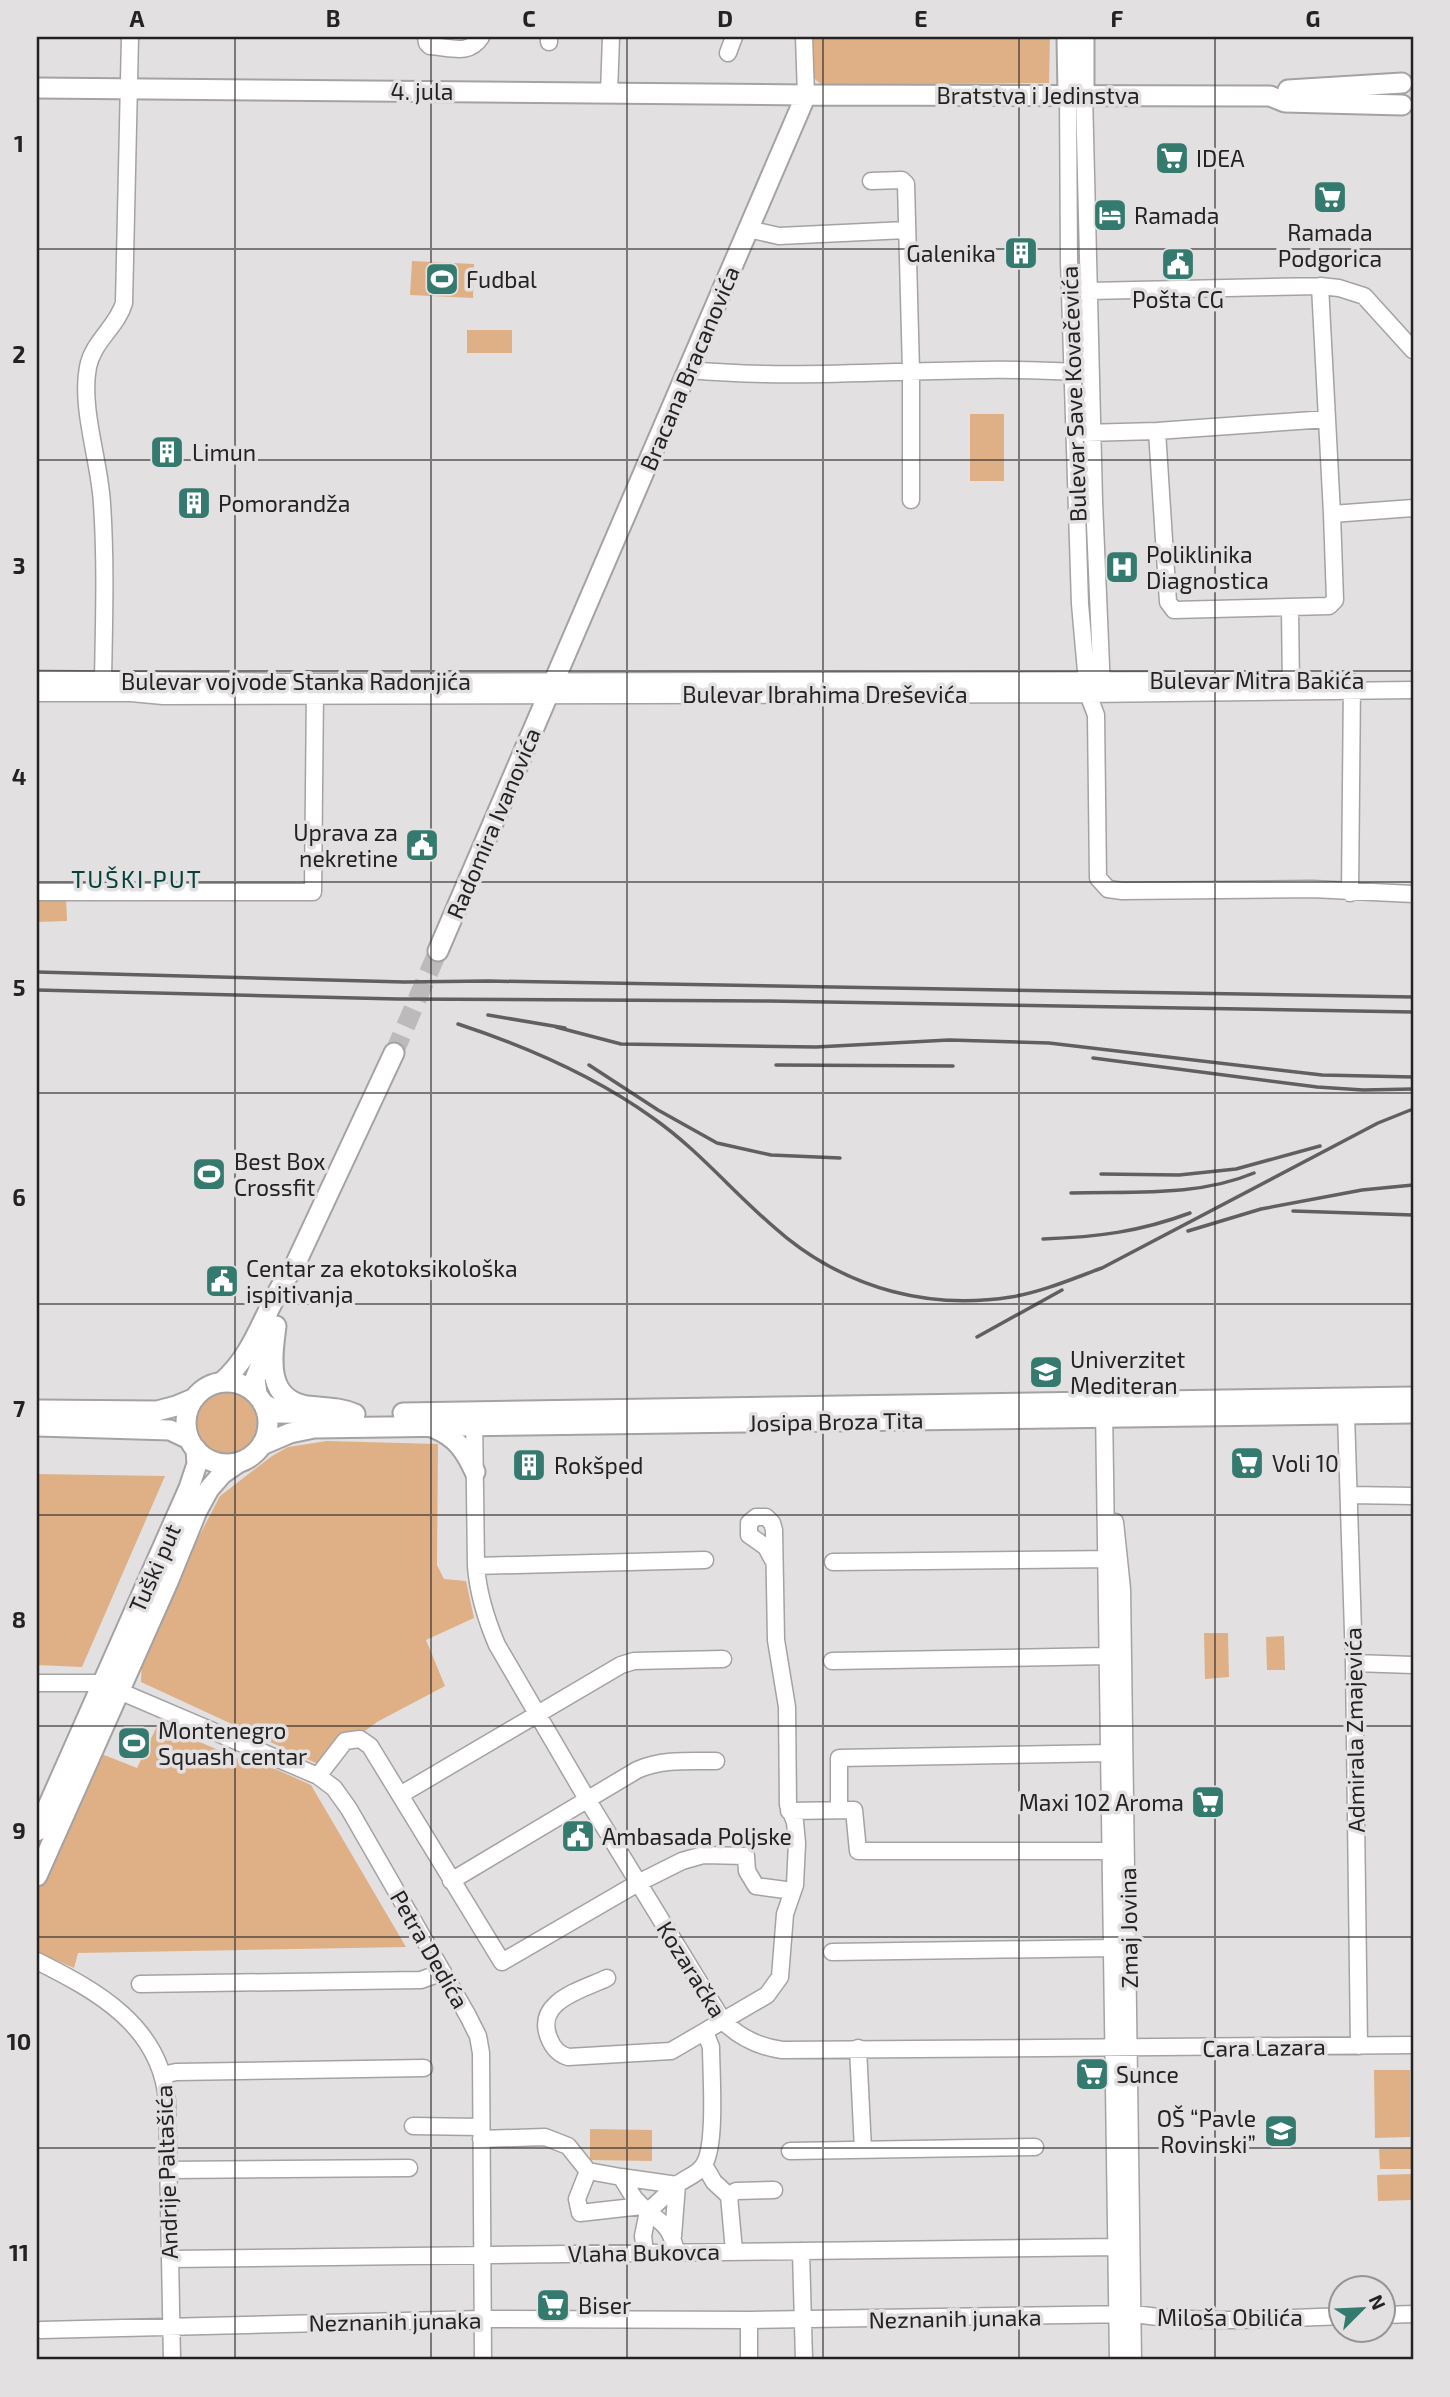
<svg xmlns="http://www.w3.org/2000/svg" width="1450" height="2397" font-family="'Exo 2',sans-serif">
<rect width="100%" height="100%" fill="#e3e0e1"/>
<path fill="#dfb086" d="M806,37h244l-1,46 -226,2c-19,-10 -16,-29 -17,-48z
M1081,178l5,217h-7l-6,-212z
M412,261l62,3 -1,34 -63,-3z
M467,330h45v23h-45z
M970,414h34v67h-34z
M66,896l1,25 -30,1v-25z
M194 1422a33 33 0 1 1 66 0a33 33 0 1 1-66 0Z
M327,1441l111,3 -1,121 7,14 22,2 8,37 -48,22 19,46 -68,36 -57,43 -179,-83 1,-26 31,-70 47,-90 52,-40 16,-9z
M37,1474l128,2 -83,191 -45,-2z
M1204,1633h24l1,44 -24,2z
M1284,1636l1,34h-18l-1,-33z
M158,1724l102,44 2,-5 49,22 95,162 -328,6 -4,15 -37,-16v-76l52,-127 48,19z
M1374,2070h36v67l-35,1z
M590,2129l62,1v31l-62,-1z
M1413,2148v21h-33l-1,-20z
M1413,2174v26l-35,1 -1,-26z"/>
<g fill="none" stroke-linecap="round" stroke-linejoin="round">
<path stroke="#bdbabb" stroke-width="19" stroke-dasharray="19 10" stroke-linecap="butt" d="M394,1053l44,-102"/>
<g stroke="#a5a2a3" stroke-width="19">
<path id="minor" d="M426,37l1,6 3,3c20,1 39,10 51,-9
M549,37v5
M804,37l2,58
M728,53l6,-16
M609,93l2,-56
M1068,94l1,168 11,342 8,90 8,21 2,163 10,11 14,2 190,-2 101,5
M1084,94l10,407 8,188
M871,181l31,-1 4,4 5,187v129
M748,229l31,7 127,-6
M1089,291l231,-5 19,2 25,8 49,54
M690,370c127,12 256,-6 383,2
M1157,431l11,171 6,8 155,-4 6,-6 -3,-86 -12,-228
M1084,433l73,-2 170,-12
M1332,514l81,-6
M1290,608l1,81
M37,679l251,3 1010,-2
M103,680c1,-58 3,-117 -1,-176 -2,-42 -22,-96 -14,-137 5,-26 29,-40 36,-64l6,-266
M37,693h94l32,3 925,-2 325,-4
M37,892h276l2,-204
M1350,893l2,-211
M1104,1407l14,953
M1346,1414l8,249 5,383
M474,1416l2,150c2,28 10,53 21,79l90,154 136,222c16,16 37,26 59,29l631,-5
M1349,1495l64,1
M1115,1522l7,67 11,771
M833,1562l284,-3
M476,1566l229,-6
M832,1661l276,-5
M1354,1663l59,2
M37,1683h65
M119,1691l199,85 16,12 15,21 119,207 10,20 3,17 2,307
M318,1776l27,-35 15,-2 10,7 132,216 136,-79 44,-22 21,-6 43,1 1,15 9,15 37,5
M400,1795l221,-130 13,-4 89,-2
M839,1810v-52l271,-5
M789,1811l65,-1 4,41h254
M451,1881l186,-111c25,-11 52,-9 79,-9
M832,1952l281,-4
M37,1961c60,30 124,65 130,140l5,259
M607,1978c-25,12 -73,23 -58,60 4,10 9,16 19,19l103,-6 96,-56 13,-18 5,-63 10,-29 2,-42 -2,-21 -7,-17 -1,-98 -11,-67 -2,-110 -2,-7 -6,-6h-10l-7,6v12l17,12 7,13
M140,1984l281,-4 22,-8
M858,2048l5,102
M163,2075l13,-3 248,-4
M413,2126l68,1
M481,2139l64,-2 23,9 20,25 33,6c5,7 9,16 15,23 20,23 33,18 40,52
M790,2151l245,-4
M704,2165l10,17 15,14
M169,2170l240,-2
M588,2171l-11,28 3,14 62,-7
M621,2177l56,8 -4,51
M734,2251l-5,-55 7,-5 38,-1
M801,2251l3,109
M645,2252l-2,-16 5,-25c10,-8 18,-17 28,-25 8,-8 20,-10 27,-20 14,-18 8,-93 8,-119l-6,-15
M170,2259l948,-12
M1384,2315l29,-1
M749,2320v40
M41,2330l441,-11 267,1 385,-6c68,10 139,5 208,2"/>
</g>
<g stroke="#a5a2a3" stroke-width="23">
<path id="major" d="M1067,37l1,57
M37,88l769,7 456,1h8l15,6 117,3
M1288,90l114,-7
M1084,94v-57
M438,951l368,-856
M276,1326c-4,31 -11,73 31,80 17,2 32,1 48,8
M222,1382c36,-31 43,-78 72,-115l100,-214
M186 1423a41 41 0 1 1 82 0a41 41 0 1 1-82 0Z
M257,1394l-2,-15 15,-38
M264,1404l15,9 59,1
M37,1410l120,1 19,-5 19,-8
M403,1413l1010,-16
M37,1426l133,4 19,9
M434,1428c22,9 31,22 41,44
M262,1445l28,-12 24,-5 1099,-15
M37,1831l152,-343 8,-24 -1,-15
M37,1876l131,-294 29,-71 12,-22 13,-15 16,-11"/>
</g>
<use href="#minor" stroke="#fff" stroke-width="16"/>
<use href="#major" stroke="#fff" stroke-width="19"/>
<path stroke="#625f60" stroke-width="3.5" d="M37,972l367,10 84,-1 925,16
M37,990l360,9 372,2 644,11
M488,1015l77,13
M458,1024c67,22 138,53 195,94 50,35 87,83 134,120 64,51 143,72 224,59 31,-5 61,-18 91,-29l276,-145 35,-14
M556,1027l65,17 195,3 133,-7 100,3 273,32 91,2
M1093,1058l224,29 46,3 50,-1
M589,1065l69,45 59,33 54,12 69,3
M776,1065l177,1
M1101,1174l78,1 57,-6 84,-23
M1071,1193c60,-2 126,4 183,-20
M1293,1211l120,4
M1188,1231l73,-22 101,-19 51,-5
M1043,1239c54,-2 96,-7 147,-26
M977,1337l85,-47"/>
</g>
<path fill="none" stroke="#242223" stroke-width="2" stroke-opacity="0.55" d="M235,37v2323M431,37v2323M627,37v2323M823,37v2323M1019,37v2323M1215,37v2323M37,249h1376M37,460h1376M37,671h1376M37,882h1376M37,1093h1376M37,1304h1376M37,1515h1376M37,1726h1376M37,1937h1376M37,2148h1376"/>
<defs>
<g id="supermarket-square" transform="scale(1.75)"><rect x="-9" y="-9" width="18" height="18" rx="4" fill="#357a6f" stroke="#e3e0e1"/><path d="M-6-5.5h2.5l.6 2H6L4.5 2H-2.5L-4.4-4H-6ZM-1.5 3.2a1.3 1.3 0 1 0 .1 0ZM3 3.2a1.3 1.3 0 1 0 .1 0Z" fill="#fff"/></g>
<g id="hotel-square" transform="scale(1.75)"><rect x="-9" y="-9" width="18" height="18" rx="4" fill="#357a6f" stroke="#e3e0e1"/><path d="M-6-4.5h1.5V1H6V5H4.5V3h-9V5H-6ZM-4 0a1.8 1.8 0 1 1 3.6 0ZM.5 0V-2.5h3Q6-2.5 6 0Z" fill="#fff"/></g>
<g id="building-square" transform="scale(1.75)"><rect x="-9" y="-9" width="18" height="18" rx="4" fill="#357a6f" stroke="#e3e0e1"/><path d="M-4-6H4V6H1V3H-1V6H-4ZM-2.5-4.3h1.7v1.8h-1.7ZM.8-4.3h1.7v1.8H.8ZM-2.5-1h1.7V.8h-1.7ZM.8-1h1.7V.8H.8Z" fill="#fff"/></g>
<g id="civic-square" transform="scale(1.75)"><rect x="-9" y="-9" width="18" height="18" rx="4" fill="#357a6f" stroke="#e3e0e1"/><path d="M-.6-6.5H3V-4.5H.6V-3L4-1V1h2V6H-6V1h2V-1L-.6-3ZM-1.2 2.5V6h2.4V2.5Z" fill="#fff"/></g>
<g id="stadium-square" transform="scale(1.75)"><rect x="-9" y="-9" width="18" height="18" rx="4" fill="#357a6f" stroke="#e3e0e1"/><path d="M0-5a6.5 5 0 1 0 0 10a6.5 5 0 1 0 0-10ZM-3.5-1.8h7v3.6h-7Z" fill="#fff"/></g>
<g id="hospital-square" transform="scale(1.75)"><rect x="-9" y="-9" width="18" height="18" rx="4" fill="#357a6f" stroke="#e3e0e1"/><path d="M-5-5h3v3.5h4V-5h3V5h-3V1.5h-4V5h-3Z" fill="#fff"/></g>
<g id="university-square" transform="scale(1.75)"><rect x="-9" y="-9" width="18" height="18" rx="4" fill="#357a6f" stroke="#e3e0e1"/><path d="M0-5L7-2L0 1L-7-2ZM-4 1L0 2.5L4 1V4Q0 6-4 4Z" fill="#fff"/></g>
<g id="school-square" transform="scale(1.75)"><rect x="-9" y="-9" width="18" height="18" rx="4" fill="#357a6f" stroke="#e3e0e1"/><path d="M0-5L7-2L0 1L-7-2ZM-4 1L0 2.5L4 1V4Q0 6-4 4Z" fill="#fff"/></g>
</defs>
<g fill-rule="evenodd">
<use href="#supermarket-square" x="1172" y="158"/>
<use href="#supermarket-square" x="1330" y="197"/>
<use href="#hotel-square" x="1110" y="215"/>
<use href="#building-square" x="1021" y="253"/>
<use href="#civic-square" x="1178" y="264"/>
<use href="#stadium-square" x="442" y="279"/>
<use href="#building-square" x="167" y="452"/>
<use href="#building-square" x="194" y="503"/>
<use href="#hospital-square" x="1122" y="567"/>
<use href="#civic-square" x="422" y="845"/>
<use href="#stadium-square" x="209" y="1174"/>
<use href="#civic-square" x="222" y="1281"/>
<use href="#university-square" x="1046" y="1372"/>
<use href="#supermarket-square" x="1247" y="1463"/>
<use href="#building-square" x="529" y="1465"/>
<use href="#stadium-square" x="134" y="1743"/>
<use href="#supermarket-square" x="1208" y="1802"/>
<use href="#civic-square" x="578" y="1836"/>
<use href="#supermarket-square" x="1092" y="2074"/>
<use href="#school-square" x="1281" y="2131"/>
<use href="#supermarket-square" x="553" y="2305"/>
</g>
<g text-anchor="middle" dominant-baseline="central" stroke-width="7" stroke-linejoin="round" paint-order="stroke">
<g font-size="23" fill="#242223" stroke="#e3e0e1">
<text x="422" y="91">4. jula</text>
<text x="1038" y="95">Bratstva i Jedinstva</text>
<text transform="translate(689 368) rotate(-67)">Bracana Bracanovića</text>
<text transform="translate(1073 394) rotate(-92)">Bulevar Save Kovačevića</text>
<text x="1257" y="680">Bulevar Mitra Bakića</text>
<text x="296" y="681">Bulevar vojvode Stanka Radonjića</text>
<text x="825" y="694">Bulevar Ibrahima Dreševića</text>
<text transform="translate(493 823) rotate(-67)">Radomira Ivanovića</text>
<text transform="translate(836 1421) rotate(-1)">Josipa Broza Tita</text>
<text transform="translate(154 1568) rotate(-66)">Tuški put</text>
<text transform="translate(1354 1730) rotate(-91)">Admirala Zmajevića</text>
<text transform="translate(1128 1928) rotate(-91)">Zmaj Jovina</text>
<text transform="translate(430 1949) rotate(60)">Petra Dedića</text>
<text transform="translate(692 1969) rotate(58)">Kozaračka</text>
<text transform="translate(1264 2047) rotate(-1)">Cara Lazara</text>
<text transform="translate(166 2172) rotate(-92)">Andrije Paltašića</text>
<text transform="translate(644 2252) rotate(-1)">Vlaha Bukovca</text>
<text x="1230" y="2317">Miloša Obilića</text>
<text transform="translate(955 2318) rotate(-1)">Neznanih junaka</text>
<text transform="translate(395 2321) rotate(-1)">Neznanih junaka</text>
</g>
<g font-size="23" fill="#242223" stroke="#e3e0e1" text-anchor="start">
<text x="1196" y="158">IDEA</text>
<text x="1134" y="215">Ramada</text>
<text x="1330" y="232" text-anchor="middle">Ramada<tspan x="1330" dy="26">Podgorica</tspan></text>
<text x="996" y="253" text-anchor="end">Galenika</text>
<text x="466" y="279">Fudbal</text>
<text x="1178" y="299" text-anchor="middle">Pošta CG</text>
<text x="192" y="452">Limun</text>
<text x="218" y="503">Pomorandža</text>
<text x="1146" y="554">Poliklinika<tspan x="1146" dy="26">Diagnostica</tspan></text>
<text x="398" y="832" text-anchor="end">Uprava za<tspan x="398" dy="26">nekretine</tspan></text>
<text x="234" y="1161">Best Box<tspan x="234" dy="26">Crossfit</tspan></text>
<text x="246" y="1268">Centar za ekotoksikološka<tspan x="246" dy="26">ispitivanja</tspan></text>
<text x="1070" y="1359">Univerzitet<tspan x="1070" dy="26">Mediteran</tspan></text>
<text x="1272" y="1463">Voli 10</text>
<text x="554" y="1465">Rokšped</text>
<text x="158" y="1730">Montenegro<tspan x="158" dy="26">Squash centar</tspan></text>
<text x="1184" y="1802" text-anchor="end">Maxi 102 Aroma</text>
<text x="602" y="1836">Ambasada Poljske</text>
<text x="1116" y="2074">Sunce</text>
<text x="1256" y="2118" text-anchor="end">OŠ “Pavle<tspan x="1256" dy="26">Rovinski”</tspan></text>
<text x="578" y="2305">Biser</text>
</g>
<g font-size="24" letter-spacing="2" fill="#03423b" stroke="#e3e0e1">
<text x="137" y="878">TUŠKI PUT</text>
</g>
</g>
<rect width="1450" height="2397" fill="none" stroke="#e3e0e1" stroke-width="77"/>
<g transform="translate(1362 2309) rotate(66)"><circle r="33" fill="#e3e0e1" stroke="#979495" stroke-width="2"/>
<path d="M0-5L12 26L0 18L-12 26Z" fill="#357a6f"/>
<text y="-10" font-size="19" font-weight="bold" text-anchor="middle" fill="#242223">N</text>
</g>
<rect x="38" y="38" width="1374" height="2320" fill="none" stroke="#242223" stroke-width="2.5"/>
<g font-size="23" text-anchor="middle" font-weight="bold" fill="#242223">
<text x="137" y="27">A</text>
<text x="333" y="27">B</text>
<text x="529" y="27">C</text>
<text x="725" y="27">D</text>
<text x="921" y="27">E</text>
<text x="1117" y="27">F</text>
<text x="1313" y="27">G</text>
<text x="19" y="152">1</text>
<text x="19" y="363">2</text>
<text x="19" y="574">3</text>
<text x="19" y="785">4</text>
<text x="19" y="996">5</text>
<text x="19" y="1206">6</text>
<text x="19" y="1417">7</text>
<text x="19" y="1628">8</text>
<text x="19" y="1839">9</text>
<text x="19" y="2050">10</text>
<text x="19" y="2261">11</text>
</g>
</svg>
